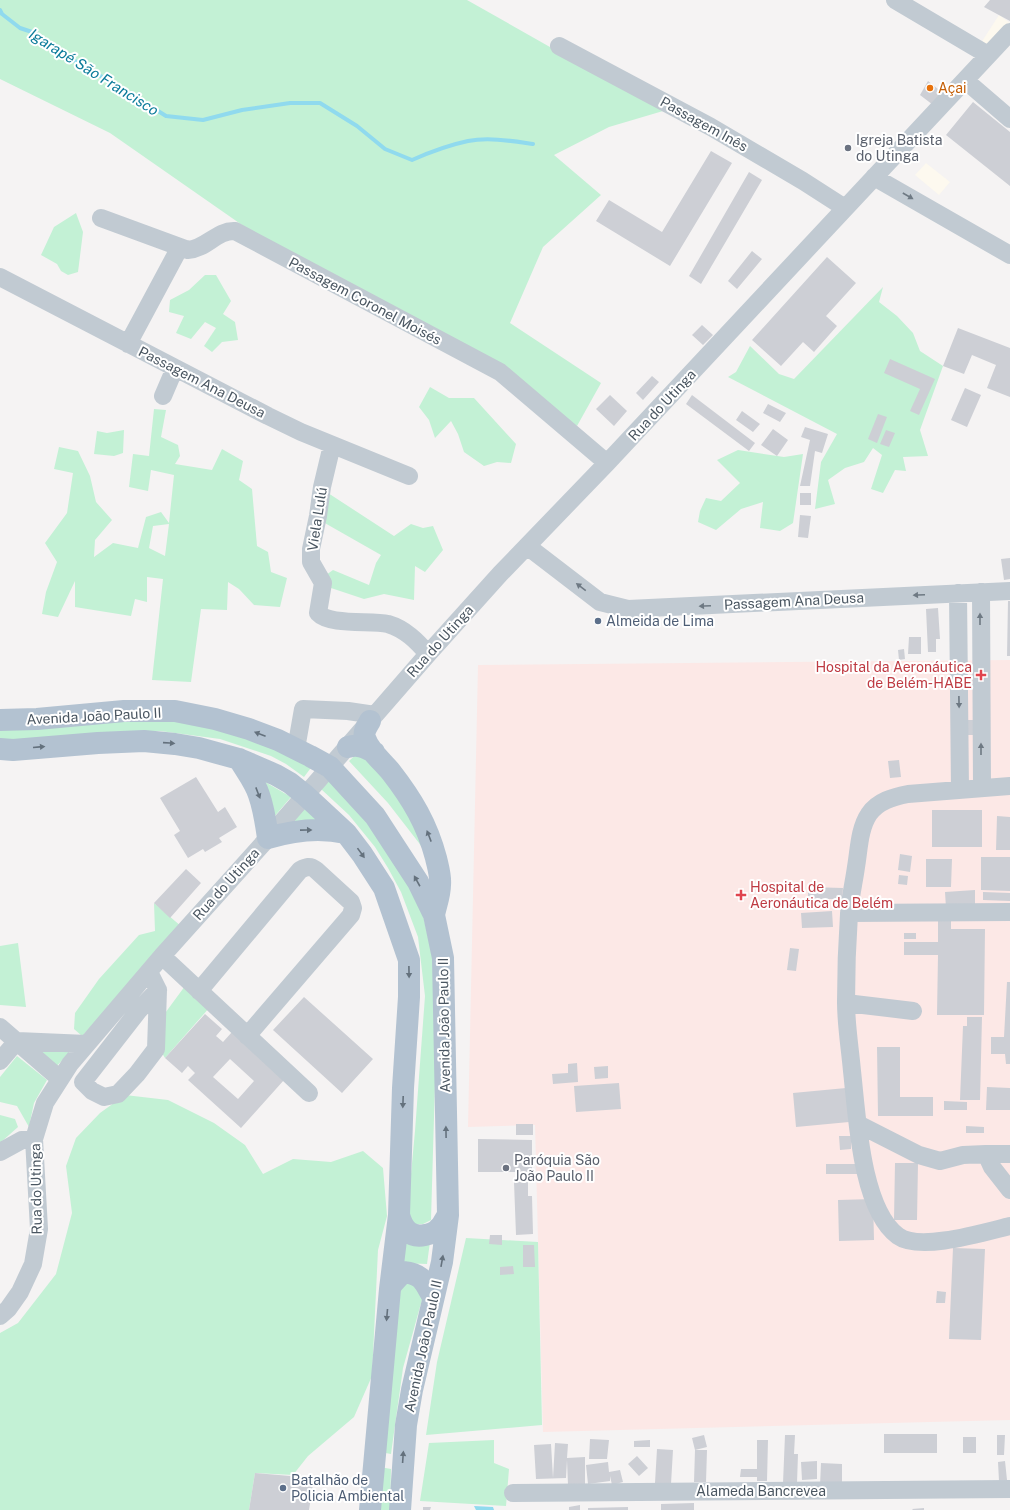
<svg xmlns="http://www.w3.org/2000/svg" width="1010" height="1510" font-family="'Public Sans',sans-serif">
<rect width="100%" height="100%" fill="#f5f3f3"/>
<path fill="#fdf9ef" d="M999,15l11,8v5l-17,23 -14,-5z
M926,163l24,19 -11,13 -24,-20z"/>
<path fill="#fce8e6" d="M1010,660v760l-467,12 -8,-307 -67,2 10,-462z"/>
<path fill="#c3f1d5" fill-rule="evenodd" d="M0,0h467l196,111 -54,16 -55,28 47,40 -58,52 -33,76 91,60 -24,43 -302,-178 -165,-115 -110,-54z
M76,213l7,19 -5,40 -10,3 -7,-4 -4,-7 -16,-9 13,-28z
M205,275h11l15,26 -8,13 12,8 3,18 -16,2 -10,10 -8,-6 12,-18 -11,-6 -14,17 -15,-6 8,-17 -15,-4 1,-12 19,-10z
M883,287l-4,15 18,14 16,17 7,18 23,15 -23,64 8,26 -25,1 3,14 -11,-1 -12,23 -12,-4 11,-34 -9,-7 -9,14 -19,6 -17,12 7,24 -20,5 6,-47 16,-28 -109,-57 8,-5 14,-26 29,28 15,5z
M430,387l19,11h25l42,46 -5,19 -14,-1 -13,4 -20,-14 -6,-18 -7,-13 -16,17 -6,-18 -10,-13z
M154,409l12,1 -5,27 17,8 2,11 -5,8 37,6 10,-21 21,12 -4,19 13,9 5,57 11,6 3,20 16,6 -7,29 -26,-2 -15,-16 -11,-7 -1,28 -26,-1 -10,73 -39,-2 11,-101 -16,-2v25l-12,-3 -4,17 -56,-9v-26l-17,36 -16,-3 4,-22 11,-30 -12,-19 22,-30 6,-40 -19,-4 5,-22 19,4 12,25 6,26 16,18 -17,20 -1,17 19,-14 25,5 8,-31 15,-5 8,11 5,-48 -23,-5 -3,21 -19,-4 4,-33 16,2zM169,524l-4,32 -16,-8 4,-22z
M124,430l-1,23 -9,3 -20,-2 3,-23 10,2z
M738,450l46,7 19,-3 -10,69 -13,8 -20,-3 3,-26 -22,7 -25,21 -18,-8 2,-11 6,-13 15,3 19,-18 -23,-23z
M328,493l66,43 17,-12 12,4 10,-2 10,24 -18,22 -10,-6 -1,34 -30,-6 -20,5 -36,-12 -2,-12 7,-5 36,15 7,-22 5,-8 -58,-33z
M96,719l110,3 107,43 -9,12 -18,-13 -15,-8 -51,-17 -60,-8 -50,1 -110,9v-14z
M361,750l42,45 36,78 -20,-30 -31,-40 -39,-42z
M333,776l85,117 20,88 -7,239 -8,4h-10l-6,-7 8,-86 10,-135 -7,-59 -17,-45 -13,-24 -13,-21 -26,-32 -28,-26z
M260,779l31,18 -17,20c-1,-17 -4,-25 -14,-38z
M302,807l16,13 -31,4z
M154,903l28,24 -48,54 -52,55 -8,-7 1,-16 24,-34 40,-44 16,-4z
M18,943l8,64 -26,-2v-59z
M185,986l25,21 -45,51 -3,-5 -2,-33z
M29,1047l44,1 -17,19z
M17,1056l30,24 -13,23 -5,24 -12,-21 -17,-4v-25z
M125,1095l43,5 46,23 31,22 18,29 30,-15 38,3 32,-11 20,17 4,48 -9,34 -6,126 -18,41 -46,39 -15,19 -38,-2 -6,37h-249v-177l18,-10 38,-49 16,-61 -6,-47 10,-28 24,-25z
M0,1115l15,4 3,8 -18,16z
M466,1238l72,4 4,183 -116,10 11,-73z
M402,1240l28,2 -3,22 -26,-1z
M410,1278l15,11 -22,79 -12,86 -11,-2 21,-166z
M494,1440v23l15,6 -3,37 -86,-5 9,-58z
M380,1467l11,2 -1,41h-13z"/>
<path fill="#90daee" d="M474,1506l19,1 1,3h-18z"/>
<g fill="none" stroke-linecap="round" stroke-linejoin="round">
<path stroke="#90daee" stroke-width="4" d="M0,10l2,4 18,14 15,5 18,15 83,49 30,19 37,4 39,-10 48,-7h30l37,23 28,23 27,11c18,-8 37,-15 56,-19 21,-4 44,0 65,3"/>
</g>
<path fill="#cdcfd5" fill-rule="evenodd" d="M990,0h20v21l-26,-14z
M928,81l21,17 -12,10 -17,-13z
M973,102l37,30v54l-64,-51z
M711,151l21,12 -62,103 -74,-45 13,-21 53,32z
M749,172l13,8 -61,104 -12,-8z
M752,251l10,8 -25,30 -9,-8z
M827,257l29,26 -30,33 11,10 -23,26 -11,-10 -22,24 -29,-26z
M702,325l11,10 -10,10 -11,-10z
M958,328l52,20v49l-23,-9 9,-23 -24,-10 -8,19 -21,-8z
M890,359l45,20 -16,36 -9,-4 10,-22 -36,-16z
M652,376l7,6 -16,18 -7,-7z
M965,388l16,7 -14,32 -16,-7z
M610,395l17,16 -13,15 -18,-17z
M692,395l63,48 -6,8 -63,-47z
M768,404l18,9 -6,9 -17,-9z
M742,411l18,13 -7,8 -17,-12z
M878,414l9,3 -10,26 -9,-4z
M805,427l23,7 -6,19 -7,-2 -5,35h-10l10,-46 -9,-3z
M773,429l15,11 -11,16 -16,-11z
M886,430l9,3 -6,14 -9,-3z
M800,493h11v12h-11z
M800,515l11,1 -3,22 -10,-1z
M1010,558v21l-6,1 -3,-21z
M1008,601h2v55h-3z
M938,608l2,31h-4v13h-8l-2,-43z
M909,637h12v17h-13z
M904,649l1,10 -6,1 -1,-10z
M962,720h12v15h-12z
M899,760l2,17 -11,1 -2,-17z
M196,777l22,35 7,-5 12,20 -18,11 3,4 -17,10 -2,-3 -15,9 -14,-23 6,-4 -20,-33z
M932,810h50v37h-50z
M997,816l13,1v33h-14z
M900,854l12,2 -2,16 -12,-2z
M981,857h29v34l-29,-1z
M926,859h26l-1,28h-25z
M186,869l15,14 -31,35 -16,-15z
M899,875l9,1 -1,9 -9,-1z
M808,887l35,1 -1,11h-34z
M975,890v16l-29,2 -1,-16z
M983,892l27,1v8l-27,-1z
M832,911l1,16 -31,1 -1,-15z
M938,919h13v10h34l-1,86h-47l1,-60h-34v-13h34z
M904,933h12v6h-12z
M790,948l9,1 -3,22 -9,-1z
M1007,982h3v82h-4l-1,-10h-14v-17h13z
M304,997l69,62 -31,34 -69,-63z
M205,1014l17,15 -6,7 7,6 9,-10 52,48 -43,48 -53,-48 7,-7 -7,-7 -6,7 -17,-15zM230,1059l24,22 -16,18 -25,-22z
M967,1017h15l-2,83h-20l3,-74h4z
M877,1047h23v50h33v19h-55z
M577,1063l1,19 -25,2 -1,-10 16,-1v-9z
M608,1066v12l-13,1 -1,-12z
M619,1083l2,26 -45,3 -2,-26z
M987,1087l23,1v22h-24z
M846,1088l3,34 -53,5 -3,-34z
M944,1101l23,1v8h-23z
M516,1124h17v11h-17z
M966,1126l18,1v6h-18z
M839,1136h12v13l-11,1z
M478,1139l54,1v32h-54z
M895,1163h23l-1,57h-23z
M826,1164h34v10h-34z
M528,1181v15h4l1,38 -17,1 -2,-53z
M873,1199l1,41 -35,1 -1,-41z
M490,1235h12v10l-13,-1z
M523,1245h11l1,22h-12z
M953,1248l32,1 -4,91 -32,-1z
M513,1266l1,8 -14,1v-8z
M937,1291l9,1 -1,11h-9z
M884,1434h53v19h-53z
M704,1435l3,12 -12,3h12l-1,32h-12l1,-32 -3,-12z
M785,1435h10l-1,19h4l-1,29h-14z
M997,1435h8l-1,20h-7z
M963,1437h13v16h-13z
M590,1439l19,1 -2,19h-18z
M650,1440v7h-16v-6z
M757,1440h11l-1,41h-10v-4h-17l1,-8h16z
M555,1443l13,1 -1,14 18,-1v27l-17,1 -1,-25 -1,18 -30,1 -2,-34 17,-1 2,34z
M657,1449l16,1 -2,34 -16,-1z
M637,1456l11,12 -9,8 -11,-12z
M817,1461v18l-15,1 -1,-18z
M1005,1461l2,19 -8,1 -1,-19z
M608,1462l1,10 11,-2 3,12 -11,3 -2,-9v5l-22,3 -2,-19z
M821,1463l21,1v22h-22z
M255,1473l59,5 -5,32h-60z
M694,1503v7h-33v-6z
M580,1505v5h-11v-3z
M423,1507h8l-1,3h-7z
M628,1507v3h-40v-2z
M924,1508v2h-11l-1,-1z"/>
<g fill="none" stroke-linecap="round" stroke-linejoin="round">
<path stroke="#c1cad2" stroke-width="18" d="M895,0l93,55
M559,46l152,81 92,54 42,27
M966,81l44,38
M874,177l136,78
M101,218l87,32c18,-1 29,-20 47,-19l265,141 107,91
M0,277l268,139 33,16 108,44
M128,344l52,-97
M163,396l12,-28
M332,445l-10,42 -4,29 -7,33v13l12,21 -5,30c12,13 53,7 70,11 17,5 29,17 40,30
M527,546l73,56 28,7 382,-18
M981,592l1,196
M958,593l2,197
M296,749l7,-40 45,2 27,4
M1010,786l-102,8c-15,3 -30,7 -39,20 -10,15 -10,36 -13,53 -2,15 -6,31 -7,47 -2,29 -3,59 -3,88 0,23 4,46 6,69 5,44 9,138 46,165 22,16 87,-4 112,-10
M849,913l161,-1
M162,956l147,137
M149,972l9,18 -19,20 -56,72 9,9 12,6 14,-3 19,-20 19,-25 2,-59
M199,991l101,-121c6,-3 10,-5 16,0l35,32 2,6 -2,7 -104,121
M846,1003l67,8
M0,1027l60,52
M0,1061l17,-20 70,3
M858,1124l61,31 21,6 23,-6 23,-1 6,13 18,23
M0,1152l22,-12 12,-1
M986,1154h24
M0,1316l8,-7 12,-17 13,-28 6,-35 -5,-90 11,-36 25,-39 92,-108 106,-118 160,-184 72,-80 107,-111 403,-431
M513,1493l497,-4"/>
<path stroke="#b3c2d1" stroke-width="22" d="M0,720l37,-1 87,-8h51l40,8 34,10 29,11 32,16 20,11 45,49 43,66 16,33 9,43 5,257 -6,47 -30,128 -6,35 -6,85
M370,721c-3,5 -7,11 -5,17 4,13 18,24 26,34 21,27 36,52 45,86 2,9 5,18 4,27 0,10 -4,20 -6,30
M348,747c10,-3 16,0 26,5
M0,749l13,1 85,-7 46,-2 31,3 24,4 40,11 37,16 14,8 15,12 41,38 16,21 22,34 25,72v37l-6,91 -4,127 -9,74 -20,221
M239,759c7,12 16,23 20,36 5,14 7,29 9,43 26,-8 52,-11 78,-5
M399,1215c4,14 11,23 26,20 5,-1 11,-3 14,-7 4,-3 6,-9 9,-13
M390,1289l2,-5 11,-12c20,2 21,10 30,25"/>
</g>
<defs><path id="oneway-solid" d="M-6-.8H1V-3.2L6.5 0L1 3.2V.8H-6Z"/></defs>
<g fill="#6e7983">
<use href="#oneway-solid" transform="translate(908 196) rotate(30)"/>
<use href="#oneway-solid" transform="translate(581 587) rotate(-143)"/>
<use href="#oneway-solid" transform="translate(919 595) rotate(177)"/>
<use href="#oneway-solid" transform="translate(705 606) rotate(177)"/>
<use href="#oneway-solid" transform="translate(980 619) rotate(-90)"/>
<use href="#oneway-solid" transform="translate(959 702) rotate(89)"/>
<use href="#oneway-solid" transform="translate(981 749) rotate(-90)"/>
</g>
<g fill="#64717d">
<use href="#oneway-solid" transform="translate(260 734) rotate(-159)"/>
<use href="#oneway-solid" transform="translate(169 743) rotate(4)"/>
<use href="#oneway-solid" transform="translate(39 747) rotate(-5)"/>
<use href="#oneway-solid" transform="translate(258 793) rotate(69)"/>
<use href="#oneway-solid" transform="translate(306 830) rotate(-1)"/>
<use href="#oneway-solid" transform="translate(429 836) rotate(-111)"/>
<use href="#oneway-solid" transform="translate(361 853) rotate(54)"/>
<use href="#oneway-solid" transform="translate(417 881) rotate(-119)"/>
<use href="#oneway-solid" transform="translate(409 972) rotate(89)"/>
<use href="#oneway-solid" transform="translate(403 1102) rotate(92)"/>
<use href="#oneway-solid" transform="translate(446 1132) rotate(-91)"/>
<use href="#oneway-solid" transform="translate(442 1261) rotate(-80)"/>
<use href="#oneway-solid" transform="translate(387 1315) rotate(95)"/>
<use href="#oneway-solid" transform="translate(403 1457) rotate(-86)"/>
</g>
<circle fill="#e8710a" stroke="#fff" stroke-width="1.5" cx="930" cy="88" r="4"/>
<g fill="#6b7280" stroke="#fff" stroke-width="1.5">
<circle cx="848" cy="148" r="4"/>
<circle cx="506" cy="1168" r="4"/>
</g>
<g fill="#5c6f8a" stroke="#fff" stroke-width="1.5">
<circle cx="598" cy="621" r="4"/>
<circle cx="283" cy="1488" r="4"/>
</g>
<g fill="#e0444e" stroke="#fff" stroke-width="1.5">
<path d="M979 669h4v4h4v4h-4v4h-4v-4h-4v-4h4z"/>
<path d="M739 889h4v4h4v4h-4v4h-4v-4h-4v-4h4z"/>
</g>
<g text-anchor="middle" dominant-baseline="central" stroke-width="4" stroke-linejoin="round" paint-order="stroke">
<g font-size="14" fill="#c56008" stroke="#fff" text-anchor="start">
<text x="938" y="88">Açai</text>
</g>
<g font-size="14" fill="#4a5661" stroke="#fff">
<text transform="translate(704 124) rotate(29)">Passagem Inês</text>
<text transform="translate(365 301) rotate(28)">Passagem Coronel Moisés</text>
<text transform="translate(202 382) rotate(27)">Passagem Ana Deusa</text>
<text transform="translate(662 405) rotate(-47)">Rua do Utinga</text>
<text transform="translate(317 519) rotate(-81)">Viela Lulú</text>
<text transform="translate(794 601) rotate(-3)">Passagem Ana Deusa</text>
<text transform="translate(440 641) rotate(-48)">Rua do Utinga</text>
<text transform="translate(94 716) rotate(-3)">Avenida João Paulo II</text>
<text transform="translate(226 884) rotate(-48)">Rua do Utinga</text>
<text transform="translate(444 1025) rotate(-91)">Avenida João Paulo II</text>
<text transform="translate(36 1189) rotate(-91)">Rua do Utinga</text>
<text transform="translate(423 1346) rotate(-78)">Avenida João Paulo II</text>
<text x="761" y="1491">Alameda Bancrevea</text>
</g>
<g font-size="14" fill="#5b616d" stroke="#fff" text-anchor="start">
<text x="856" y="140">Igreja Batista<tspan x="856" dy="16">do Utinga</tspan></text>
<text x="514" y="1160">Paróquia São<tspan x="514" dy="16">João Paulo II</tspan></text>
</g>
<g font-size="14" fill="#4e5e75" stroke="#fff" text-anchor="start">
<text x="606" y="621">Almeida de Lima</text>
<text x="291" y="1480">Batalhão de<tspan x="291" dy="16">Policia Ambiental</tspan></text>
</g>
<g font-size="14" fill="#be3a42" stroke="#fff" text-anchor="end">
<text x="972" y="667">Hospital da Aeronáutica<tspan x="972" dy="16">de Belém-HABE</tspan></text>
<text x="750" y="887" text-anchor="start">Hospital de<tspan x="750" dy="16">Aeronáutica de Belém</tspan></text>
</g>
<g font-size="15" font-style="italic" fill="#0c7c9b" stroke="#fff">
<text transform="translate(94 72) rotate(32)">Igarapé São Francisco</text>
</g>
</g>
</svg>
